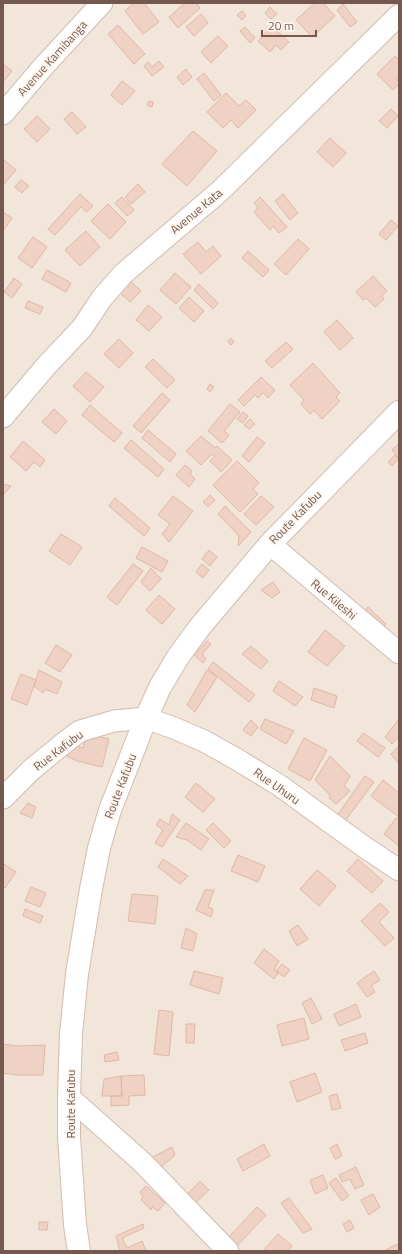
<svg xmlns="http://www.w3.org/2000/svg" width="402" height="1254" font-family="'Titillium Web',sans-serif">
<rect width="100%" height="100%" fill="#fbf3ea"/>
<path fill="#f2e5d9" d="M3,3h396v1248h-396z"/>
<path fill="#efd2c4" stroke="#e0b7a5" d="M134,3h10l15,19 -16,12 -18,-23z
M185,3h11l4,5 -22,20 -9,-11z
M315,3h8l12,13 -23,21 -16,-17z
M343,4l14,18 -7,5 -13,-17z
M270,7l7,7 -6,5 -6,-6z
M242,11l4,5 -4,4 -5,-5z
M201,14l7,9 -14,13 -8,-9z
M118,25l27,29 -11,10 -26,-30z
M272,26l17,16 -8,8 -5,-5 -6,7 -12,-11z
M245,27l10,11 -5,5 -10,-12z
M218,36l10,10 -17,17 -10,-11z
M395,56l4,4v15l-3,3 3,4v2l-6,6 -16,-16z
M159,61l5,6 -12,9 -8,-10 4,-4 4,5z
M3,64l9,7 -9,11z
M186,69l6,8 -9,8 -6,-8z
M204,73l17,22 -7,6 -17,-22z
M122,81l13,10 -13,14 -11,-10z
M226,93l13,13 7,-6 10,10 -18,18 -7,-8 -8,8 -16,-16z
M149,101l4,1 -1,5 -5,-2z
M391,109l7,7 -11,12 -8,-7z
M72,112l14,15 -9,7 -13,-15z
M37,116l13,13 -13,13 -13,-13z
M193,131l24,20 -30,35 -25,-22z
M330,138l16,15 -13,14 -16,-15z
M3,159l13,11 -12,14 -1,-1z
M21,180l8,6 -7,7 -7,-6z
M138,184l7,8 -14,12 -6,-7z
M80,194l13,12 -6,6 -6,-5 -26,28 -7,-6z
M283,194l15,19 -8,7 -15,-19z
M122,197l12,13 -7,6 -12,-13z
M260,197l27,30 -8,6 -6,-7 -3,4 -16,-18 4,-4 -4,-5z
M108,204l18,18 -16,17 -19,-18z
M3,212l9,6 -9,13z
M391,220l7,6 -12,14 -7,-6z
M86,231l14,16 -20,19 -15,-16z
M33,237l14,10 -15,21 -14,-10z
M298,239l11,10 -23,26 -12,-11z
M198,242l8,10 7,-6 8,10 -20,18 -18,-20z
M248,251l21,19 -6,7 -21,-19z
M47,270l24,13 -5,9 -24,-13z
M175,273l16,14 -15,17 -16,-14z
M373,276l14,15 -5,5 2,3 -9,8 -9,-9 -3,2 -7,-8z
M14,278l8,6 -10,14 -8,-6z
M129,280l12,11 -11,11 -11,-10z
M199,284l19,19 -5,6 -19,-19z
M189,297l15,14 -10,11 -15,-14z
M28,301l15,6 -3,7 -15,-6z
M148,305l14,12 -13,14 -13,-11z
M337,320l16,18 -13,12 -16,-18z
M231,338l3,4 -3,3 -3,-4z
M119,339l14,14 -14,15 -15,-14z
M286,342l7,7 -21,19 -7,-7z
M153,359l22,21 -8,8 -22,-21z
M313,363l27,30 -4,4 4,4 -18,18 -8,-9 -4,4 -9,-10 3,-4 -14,-15z
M86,372l18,15 -14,15 -17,-16z
M261,377l14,13 -7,8 -5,-5 -5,5 -3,-3 -11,11 -6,-6z
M210,384l4,3 -4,5 -3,-3z
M162,393l8,7 -29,33 -8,-7z
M230,404l10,8 -16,19 5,4 -7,8 -14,-12z
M90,405l32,28 -8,9 -32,-27z
M54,409l13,12 -11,13 -14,-12z
M243,412l5,4 -5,7 -6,-4z
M250,419l5,5 -6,5 -5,-4z
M148,430l28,24 -6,8 -28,-24z
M201,436l14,12 2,-2 15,14 -11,12 -11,-11 5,-5 -3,-2 -11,11 -15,-14z
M257,437l8,6 -16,19 -7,-6z
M131,440l33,29 -6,8 -34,-29z
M23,441l22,19 -5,7 -6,-5 -8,9 -16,-14z
M399,443v12l-2,2 -5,-7z
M395,455l3,4 -6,7 -4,-4z
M237,461l22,22 -6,6 5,5 -18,18 -27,-27z
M185,465l7,6 -2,3 5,5 -6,8 -13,-12z
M3,484l8,2 -8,9z
M210,495l5,5 -7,7 -5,-5z
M173,496l20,15 -24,31 -7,-8 8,-10 -12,-9z
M261,496l13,11 -18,18 -12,-11z
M115,498l35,30 -6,8 -35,-30z
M225,506l26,26 -13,14 1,-10 -21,-22z
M61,534l21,13 -12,18 -21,-14z
M142,547l26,14 -6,11 -26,-14z
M209,550l8,7 -7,9 -8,-7z
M133,564l10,7 -26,34 -10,-8z
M202,564l7,6 -6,8 -7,-6z
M151,568l10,11 -11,12 -9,-9z
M273,582l7,10 -8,6 -11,-8z
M159,595l16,14 -13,15 -16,-14z
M368,607l18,17 -8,9 -19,-16z
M325,630l20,16 -18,20 -19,-14z
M207,641l4,3 -9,10 4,5 -3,4 -9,-8z
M56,645l16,10 -12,17 -15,-9z
M251,646l17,15 -7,8 -19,-15z
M213,662l42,33 -6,7 -41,-33z
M39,670l23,12 -5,12 -12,-5 -2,4 -9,-7z
M207,670l10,7 -22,35 -8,-7z
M21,674l15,6 -9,25 -16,-6z
M279,681l24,16 -8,9 -22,-15z
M314,688l23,8 -3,12 -23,-8z
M265,719l29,12 -8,13 -26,-15z
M399,719v17l-7,8 -7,-7z
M251,720l7,7 -7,9 -8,-6z
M363,733l22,15 -7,9 -21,-16z
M87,734l22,5 -7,28 -25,-6 -10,-5 6,-11 10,3z
M304,738l23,12 -17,31 -22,-12z
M399,746v18l-8,-10z
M330,756l20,20 -6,10 6,5 -14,13 -7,-6 1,-3 -15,-15z
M365,776l9,6 -32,43 -8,-5z
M383,780l16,13v24l-28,-21z
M196,783l19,16 -12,13 -18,-15z
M28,803l8,4 -4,11 -12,-5z
M172,814l8,6 -18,27 -7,-4 8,-13 -7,-5 4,-6 9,6z
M396,818l3,2v26l-15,-12z
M186,823l23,16 -8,11 -14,-10 -11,-3z
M213,823l18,18 -7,7 -18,-18z
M238,855l27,11 -7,16 -27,-11z
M163,859l25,17 -8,8 -22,-17z
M358,859l25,22 -11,12 -25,-22z
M4,864l12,8 -11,16 -2,-2v-20z
M317,870l19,16 -17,20 -19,-17z
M31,887l15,6 -6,14 -15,-6z
M205,890h9l-6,17 5,2 -2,8 -15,-7z
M132,894l26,2 -3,28 -27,-3z
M380,903l9,9 -10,10 15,16 -9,8 -24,-25z
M25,909l18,7 -3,7 -17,-7z
M298,925l10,14 -11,7 -8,-15z
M186,928l11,6 -4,17 -12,-3z
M264,949l15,12 -5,8 5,3 -5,7 -20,-16z
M282,964l8,6 -6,7 -8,-6z
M194,971l29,7 -4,16 -29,-9z
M374,971l6,9 -9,6 4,6 -8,5 -10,-14z
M311,998l11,21 -10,5 -10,-21z
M356,1004l5,13 -22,9 -5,-12z
M159,1010l14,2 -4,44 -15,-2z
M304,1018l5,21 -27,7 -5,-21z
M186,1024h9l-1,19h-8z
M365,1033l3,10 -23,8 -4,-11z
M3,1044l14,2 28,-1 -2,30h-27l-13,-2z
M117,1052l2,8 -14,2 -1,-7z
M315,1073l7,19 -25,10 -7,-20z
M144,1075l1,20 -16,1v9l-18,1v-10h11l-1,-20z
M121,1076l1,20h-20l2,-17z
M337,1094l4,14 -9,2 -3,-14z
M264,1144l6,12 -27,15 -6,-12z
M337,1144l5,12 -7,3 -5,-11z
M172,1147l3,8 -18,16 -6,-13z
M356,1167l8,18 -9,4 -5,-10 -8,3 -3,-7z
M323,1175l5,13 -13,6 -5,-14z
M336,1178l13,18 -7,5 -13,-18z
M200,1181l9,9 -17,16 -8,-8z
M146,1186l19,17 -7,8 -6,-4 -1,3 -10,-10 2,-3 -3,-5z
M373,1194l7,13 -11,8 -8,-15z
M289,1198l23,31 -9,4 -22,-30z
M257,1207l9,8 -30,32 -8,-9z
M350,1220l4,8 -7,4 -4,-8z
M39,1222h9l-1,8h-8z
M143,1224l1,4 -22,10 5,10 15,-7 4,10h-26l-4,-15z
M278,1234l14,12 -4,5h-25z
M397,1244l2,3v4h-15z"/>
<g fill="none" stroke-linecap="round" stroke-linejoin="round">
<g stroke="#cfbdb3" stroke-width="23">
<path id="street" d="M3,114l40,-47 59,-64
M3,417l44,-52 35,-37 20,-30 21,-24 97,-83 179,-176
M270,544l129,109
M3,798l28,-28 38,-31 11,-8 34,-10 32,-3 28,10 30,13 34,19 41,25 84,61 36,24
M69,1097l73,65 86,89"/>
</g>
<g stroke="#d2bdb1" stroke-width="24">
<path id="secondary" d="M79,1251l-4,-26 -6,-88v-40l2,-63 6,-60 14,-85 8,-41 11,-38 36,-92 14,-31 18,-30 21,-29 71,-84 129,-132"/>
</g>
<use href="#street" stroke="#fff" stroke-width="21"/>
<use href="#secondary" stroke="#fff" stroke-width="22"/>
</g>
<g text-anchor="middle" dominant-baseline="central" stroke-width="4" stroke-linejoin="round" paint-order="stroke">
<g font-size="12" fill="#75594f" stroke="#fef8f1">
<text transform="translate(52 58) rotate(-48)">Avenue Kamibanga</text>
<text transform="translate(196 211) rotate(-40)">Avenue Kata</text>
<text transform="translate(295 517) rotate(-46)">Route Kafubu</text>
<text transform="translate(334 599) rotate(40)">Rue Kileshi</text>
<text transform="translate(58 750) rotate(-37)">Rue Kafubu</text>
<text transform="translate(120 786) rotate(-69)">Route Kafubu</text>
<text transform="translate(277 786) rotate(35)">Rue Uhuru</text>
<text transform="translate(70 1104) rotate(-90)">Route Kafubu</text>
</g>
</g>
<rect width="402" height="1254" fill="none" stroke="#75594f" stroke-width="8"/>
<path d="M262 30v6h54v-6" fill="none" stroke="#75594f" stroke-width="2"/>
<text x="268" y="30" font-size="12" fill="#75594f" stroke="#fef8f1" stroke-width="3" paint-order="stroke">20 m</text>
</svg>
